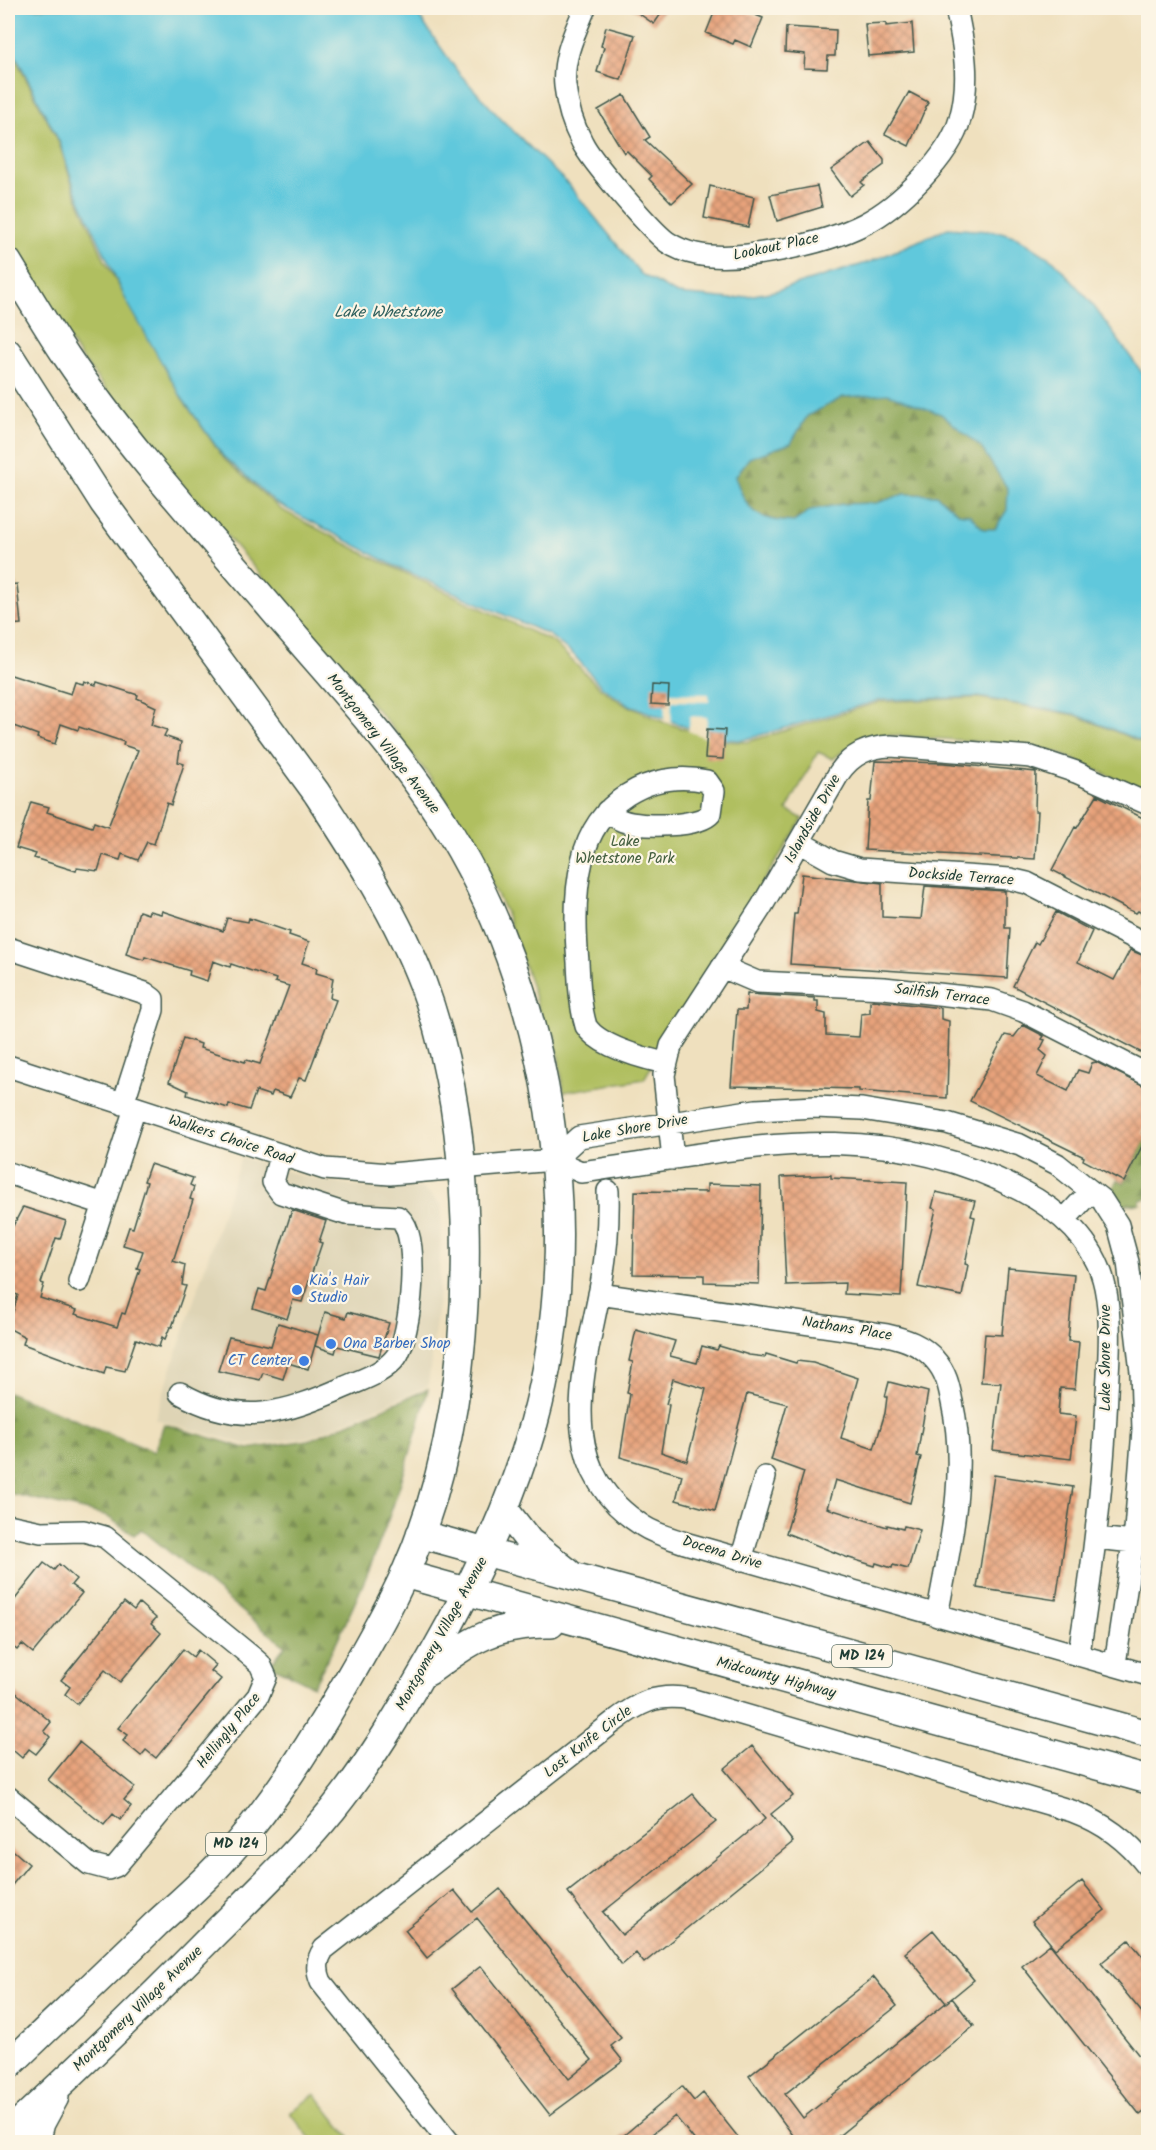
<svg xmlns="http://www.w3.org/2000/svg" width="1156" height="2150" font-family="Kalam,sans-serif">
<defs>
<pattern id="forest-firs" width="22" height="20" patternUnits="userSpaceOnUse" patternTransform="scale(1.5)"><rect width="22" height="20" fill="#8ca657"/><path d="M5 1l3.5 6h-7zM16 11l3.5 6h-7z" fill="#728849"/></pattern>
<pattern id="building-cross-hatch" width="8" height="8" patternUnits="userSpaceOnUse" patternTransform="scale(1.5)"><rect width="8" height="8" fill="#e8a37c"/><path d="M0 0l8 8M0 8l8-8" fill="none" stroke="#bb8666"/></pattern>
</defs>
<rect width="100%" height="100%" fill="#fcf5e5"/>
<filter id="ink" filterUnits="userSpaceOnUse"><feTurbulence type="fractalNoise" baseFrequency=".0167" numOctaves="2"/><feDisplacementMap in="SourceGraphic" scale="12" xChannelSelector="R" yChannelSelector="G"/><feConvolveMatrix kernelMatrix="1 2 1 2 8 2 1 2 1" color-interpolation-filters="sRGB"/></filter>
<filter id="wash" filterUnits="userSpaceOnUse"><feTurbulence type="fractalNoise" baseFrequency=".008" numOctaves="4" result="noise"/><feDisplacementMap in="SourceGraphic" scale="24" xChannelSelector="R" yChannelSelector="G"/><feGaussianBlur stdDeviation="1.35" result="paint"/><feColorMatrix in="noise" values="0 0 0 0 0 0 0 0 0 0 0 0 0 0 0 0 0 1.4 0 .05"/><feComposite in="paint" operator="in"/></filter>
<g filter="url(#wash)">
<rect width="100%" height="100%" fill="#efe0be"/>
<path fill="#ded4b5" d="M241,1157l64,20 61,11h57l19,17 -4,99 -10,82 -119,51 -61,8 -93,-26z"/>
<path fill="url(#forest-firs)" stroke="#567246" stroke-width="1.5" d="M888,393l53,21 40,33 27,42 -1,21 -12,19h-12l-13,-14 -12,-2 -22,-18 -32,-1 -26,9 -35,1 -32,6 -17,12c-39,-2 -46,-9 -59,-45l14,-19 42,-15 16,-27 36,-19z
M1148,1135v63l-8,2v4l-21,1 -11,-8 9,-17 7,3z
M428,1389c-27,105 -62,203 -115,297l-43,-21 15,-19 -144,-117 -7,6 -29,-20 -97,-22v-101l146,60 10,-28 84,25 61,-9z"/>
<path fill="#b0bf61" stroke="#687e4a" stroke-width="1.5" d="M8,44l51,99 15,47 31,71 78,139 42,60 55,49 87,46 186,87 46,45 23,16 39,18 59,20 27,1 133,-40 98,-4 97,17 73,30v48l-89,-40 -34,-8 -135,-10c-24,2 -39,9 -57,24l-15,-7 -31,58 16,9 -99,155 -60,105 -80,13 -9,-57 -9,1 -16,-55 -24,-68 -29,-60 -35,-60 -52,-68 -238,-276 -73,-94 -71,-114z
M315,2094l38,48h-40l-23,-29z"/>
<path fill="#60c8dc" stroke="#408288" stroke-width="1.5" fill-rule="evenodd" d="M8,8h405l45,64 44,48 65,63 74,91 36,20 55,5 43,-8 95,-29 78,-34 53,4 16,5 37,24 36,40 58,80v363l-73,-30 -96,-17 -99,3 -137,40 -26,-1 -90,-35 -26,-18 -27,-31 -25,-20 -156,-70 -117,-62 -53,-47 -41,-58 -56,-98 -51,-111 -15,-46 -52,-103zM888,394l53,20 40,33 27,42 -1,21 -12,19h-12l-13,-14 -12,-2 -22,-18 -32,-1 -27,9 -34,1 -32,6 -17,12c-39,-2 -46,-9 -59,-45l14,-19 42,-15 16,-27 36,-19z"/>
<path fill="#efe0be" d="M652,685l17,1v7l40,1v8l-37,-1 -1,23 -7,-2 1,-18h-14z
M690,716l17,1 -1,21 -18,-7z"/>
<g id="blocks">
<path fill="url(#building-cross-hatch)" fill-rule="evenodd" d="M631,8h34l-11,16z
M716,8h22l25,10 -12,29 -16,-7 -2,4 -27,-11z
M886,23v3l26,-3 2,29 -46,4 -3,-32z
M606,27l29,8 -14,45 -24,-8 7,-25 -3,-1z
M786,27l50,3 -1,26h-7l-1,13 -23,-1 1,-14 -20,-2z
M909,92l19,10 -19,44 -24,-12z
M624,95l26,42 -5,3 47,44 -20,19 -23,-24 3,-3 -25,-25 -3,2 -26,-43z
M870,142l14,18v5l-23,17 3,3 -14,11 -19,-26z
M710,186l44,11 -6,30 -44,-9z
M817,186l5,21 -45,14 -7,-26z
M17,584l4,40 -13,1v-40z
M8,674l63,20 4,-12 8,2 1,-3 12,4 1,-3 41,13 -1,3 19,9 -5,18 16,5 -3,6 17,6 -3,20 6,2 -13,41 -4,-2 -13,41 -7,-2 -9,18 -16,-6 -2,6 -17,-5 -5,16 -21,-3 -1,3 -42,-13 2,-4 -20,-6 15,-46 18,5 -2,5 45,15 2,-5 14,5 30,-77 -15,-5 1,-3 -45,-15 -1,3 -17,-6 -6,20 -18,-6 1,-3 -30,-11z
M652,685l17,1 -1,19 -17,-1z
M707,729l18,1 -2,29 -18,-1z
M875,761l69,2 92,9 -1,39h3l-3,48 -170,-9 3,-49h3z
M1097,795l52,26v96l-11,-6 -2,2 -9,-4 -75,-39 23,-43 2,1z
M802,874l80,9v34l39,2 4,-33 80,5v37h5l-3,50 -217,-14 4,-50h3z
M139,911l9,3 1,-3 12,3 1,-3 61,20 4,-13 21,4 1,-4 41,14 -1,3 20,7 -7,21 15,5 -1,5 17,5 -3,20 6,2 -30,80 -7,-2 -9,19 -17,-6 -2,5 -15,-5 -7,19 -20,-6 -1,4 -41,-13 1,-4 -19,-9 14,-44 18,6 -1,4 45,14 1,-2 14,4 29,-78 -14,-4 1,-3 -45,-15 -1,3 -17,-6 -6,20 -18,-6 1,-4 -45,-14 -1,3 -18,-6z
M1056,912l36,19 -14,31 36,18 16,-30 19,8v87l-5,9 -131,-68 22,-44 3,2z
M747,994l68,4v3h3v11l8,2v21l33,2 2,-23 9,-1v-11l3,-2 68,8v11l8,2 -2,77 -88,-7v-2l-128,-3 6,-76h9z
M1023,1025l21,11 -2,3 3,1 -5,10 7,6 -10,20 31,15 10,-21 10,3 4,-10 4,-1 53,26v33l-7,12 5,3 -23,46 -41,-22 1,-3 -114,-56 35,-66 9,2z
M150,1164l43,14 -3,7 4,2 -4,12 3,1 -20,61 12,4 -3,20 4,1 -14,41h-2l-5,12 -3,-2 -3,10 -23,-8 -11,32 -19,-4 -2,7 -81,-30 2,-7 -17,-9 10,-33 -10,-3v-68l5,2 10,-19 43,14 -6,18 -4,-1 -15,45 3,1 -4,14 37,12 -2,4 42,13 5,-14 3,1 15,-45 -3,-1 6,-17 -20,-6 6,-18 4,1 14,-46 -3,-1z
M831,1175v3l76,4 -6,115 -57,-3 1,-11 -59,2 -5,-108z
M707,1184l54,2 -2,98 -55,-2v-7l-71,-1 2,-83 72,1z
M936,1192l39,9 -4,15 4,1 -10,47 3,1 -6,31 -44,-9 18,-78 -4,-1z
M292,1210l34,11 -7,21 3,1 -20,59 -9,-2 -6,19 -34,-11 6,-19 7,2z
M1008,1268l66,6 -6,67 11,1 -4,47 -15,-1 -2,26 18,2 -5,43 -78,-9 8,-67 -20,-1 4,-48 17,1z
M325,1312l21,6 2,-6 41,11 -10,33 -42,-10 -2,7 -20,-7z
M278,1323l40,12 -10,34 -20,-6 -5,16 -20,-6 -3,7 -42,-9 11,-34 42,9z
M636,1330l39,11 -5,15 27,7 5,-17 15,4 2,-4 30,9 16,2 1,-3 30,9 1,-2 16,2 45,15 -17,60 33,11 11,-36 2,-16h-2l4,-15 39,10 -11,64 4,1 -11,46 -75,-23 -8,28 60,19v-2l16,4 1,-3 16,4 -12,39 -15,-4 -1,3 -16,-5 -1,3 -29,-9 -60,-24 18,-61 -33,-12 16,-56 -40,-10 -32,117 -39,-11 6,-25 -62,-18 10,-63 -3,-1 6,-31 -4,-1zM673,1379l33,10 -19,72 -26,-9 8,-47 -3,-1z
M994,1475l79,12 -17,113 -79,-12z
M44,1563l10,7 5,-6 17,15 -5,6 11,8 -49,60 -11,-9 -5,6 -9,-7v-35z
M124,1602l10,8 5,-7 17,15 -5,6 10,9 -41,49 -15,-12 -28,34 -12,-10 5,-7 -9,-7z
M183,1649l10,8 5,-7 18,15 -5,6 10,8 -65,79 -10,-8 -5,6 -18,-15 5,-6 -10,-7z
M8,1686l43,36 -7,9 6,6 -14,17 -7,-5 -7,9 -14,-12z
M79,1742l56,45 -11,13 7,6 -11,14 -7,-6 -9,11 -56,-45z
M752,1746l41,50 -22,18 22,28 -149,121 -8,-10 -14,12 -54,-73 125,-98 23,28 -113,90 19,23 143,-116 -41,-50z
M8,1846l21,18 -21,26z
M1082,1881l23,29 -50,39 -23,-28z
M500,1889l121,149 -10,8 12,15 -73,54 -98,-126 29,-23 88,113 23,-19 -115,-142 -50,40 -22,-28 49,-40 18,22z
M933,1930l41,50 -28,23 -41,-50z
M1129,1940l20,24v57l-48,-58z
M1050,1944l99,124v40l-9,7 -118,-149z
M874,1977l23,29 -112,88 18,24 149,-120 22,28 -143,116h-33l-49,-66z
M682,2086l12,15 9,-8 39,49h-46l-21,-26 -23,18 7,8h-43z"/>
</g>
</g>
<g filter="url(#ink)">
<use href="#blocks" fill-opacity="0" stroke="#3e5549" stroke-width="1.5"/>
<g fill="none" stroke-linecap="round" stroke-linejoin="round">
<g stroke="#3e5549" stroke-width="24">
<path id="minor" d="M585,8c-10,24 -23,50 -20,78 2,19 8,39 17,56 9,19 68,87 85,100 9,6 19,10 29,12 42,9 129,-10 168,-30 34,-17 86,-67 96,-105 11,-39 4,-73 -4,-111
M607,811c5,4 10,8 16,10 18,6 76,7 88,-8l3,-22 -7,-10c-59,-12 -112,22 -125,80 -8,33 -7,68 -4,101 1,21 2,44 8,64 12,20 57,32 79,37
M801,843l32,18 27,8 150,10 17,4 121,62
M8,948l137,45 8,6v11l-30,94
M722,967l35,15 127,6 108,12 31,11 125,64
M8,1066l317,103 65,5 164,-14 27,12c155,-21 291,-60 439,18 39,20 76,52 85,97 7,34 4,71 2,105 -3,88 -14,174 -28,261
M673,1159l-9,-84 7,-29 91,-140 77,-133c13,-19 29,-26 52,-27l140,11 45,15 72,32
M554,1160l25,-23 177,-27 59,-3 47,2 85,14 73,22 37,19 45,36 16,25 10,37 13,110 2,58 -8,100 -20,134
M8,1173l96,31
M608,1191c1,36 -2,70 -9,104 -17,85 -45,174 44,231 12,8 28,12 42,17l463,132
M1065,1219l26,-28
M79,1281l56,-173
M599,1294l288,41c18,4 36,10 48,25 11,12 14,26 17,42 16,71 -2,143 -15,214
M180,1393c61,35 106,20 165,-6 18,-8 39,-14 51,-30 15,-20 26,-126 2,-140l-52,-3 -65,-21 -8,-11 7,-26
M8,1525l33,7 43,-1 21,6 147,120 8,7 6,13 -8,19 -142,170 -8,3 -19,-5 -81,-67
M1096,1538l37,4
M741,1560l24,-83
M449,2142l-128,-160c-5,-12 -5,-22 3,-33l288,-226c26,-20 44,-30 78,-24l382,112c32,12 55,29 76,56"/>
</g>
<g stroke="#3e5549" stroke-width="30">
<path id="major" d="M8,262c19,31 38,64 59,95 60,89 135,170 205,252 58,68 121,134 169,209 110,171 147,409 93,605 -24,84 -60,160 -103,235 -30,52 -60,104 -98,151 -35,43 -76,82 -116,122 -68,69 -138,137 -209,202
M8,353l95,149 213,290c40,61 81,123 107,192 28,75 39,158 42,237 3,120 -11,242 -60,352 -18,40 -41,79 -63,117 -34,59 -71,117 -117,168 -21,24 -46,45 -69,66 -49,48 -99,95 -148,142
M505,1510l24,31 39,31
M420,1534l728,200
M404,1574l744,206
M428,1672c43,-32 68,-49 123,-48
M36,2142l5,-19 14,-26"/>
</g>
<use href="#minor" stroke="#fff" stroke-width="21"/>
<use href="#major" stroke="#fff" stroke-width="27"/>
</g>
</g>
<g fill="#3f7fe0" stroke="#fcf5e5" stroke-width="2">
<circle cx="297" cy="1290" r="6"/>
<circle cx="331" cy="1344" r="6"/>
<circle cx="304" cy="1361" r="6"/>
</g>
<g text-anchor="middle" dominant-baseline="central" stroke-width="4.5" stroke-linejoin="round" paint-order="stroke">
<g fill="#fcf5e5" stroke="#617469" stroke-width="1.5">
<rect x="832" y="1645" width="60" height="22" rx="4.5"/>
<rect x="206" y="1833" width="60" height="22" rx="4.5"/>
</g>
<g font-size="14" font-weight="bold" fill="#1f3d34">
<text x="862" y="1656">MD 124</text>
<text x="236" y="1844">MD 124</text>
</g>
<g font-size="15" fill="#1f3d34" stroke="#fcf5e5">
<text transform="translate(776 247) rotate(-12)">Lookout Place</text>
<text transform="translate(383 744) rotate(52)">Montgomery Village Avenue</text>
<text transform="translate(813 819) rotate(-61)">Islandside Drive</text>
<text transform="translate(961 877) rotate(4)">Dockside Terrace</text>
<text transform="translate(942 995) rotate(7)">Sailfish Terrace</text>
<text transform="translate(635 1129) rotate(-10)">Lake Shore Drive</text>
<text transform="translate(231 1140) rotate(18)">Walkers Choice Road</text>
<text transform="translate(847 1329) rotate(9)">Nathans Place</text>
<text transform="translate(1106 1358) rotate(-90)">Lake Shore Drive</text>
<text transform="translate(722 1553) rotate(17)">Docena Drive</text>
<text transform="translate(442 1634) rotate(-61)">Montgomery Village Avenue</text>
<text transform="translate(776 1678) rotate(15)">Midcounty Highway</text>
<text transform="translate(229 1731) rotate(-51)">Hellingly Place</text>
<text transform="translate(588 1742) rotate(-38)">Lost Knife Circle</text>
<text transform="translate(138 2009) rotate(-44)">Montgomery Village Avenue</text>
</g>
<g font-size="15" fill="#435e3f" stroke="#fcf5e5">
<text x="625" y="842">Lake<tspan x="625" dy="17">Whetstone Park</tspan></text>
</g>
<g font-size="15" fill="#366cbe" stroke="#fcf5e5" text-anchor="start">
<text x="309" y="1281">Kia's Hair<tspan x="309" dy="17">Studio</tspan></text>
<text x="343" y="1344">Ona Barber Shop</text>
<text x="292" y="1361" text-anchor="end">CT Center</text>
</g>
<g font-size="16" font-style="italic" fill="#2f605e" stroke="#fcf5e5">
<text x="388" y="312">Lake Whetstone</text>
</g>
</g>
<rect width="1156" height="2150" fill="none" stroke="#fcf5e5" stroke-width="30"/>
</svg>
